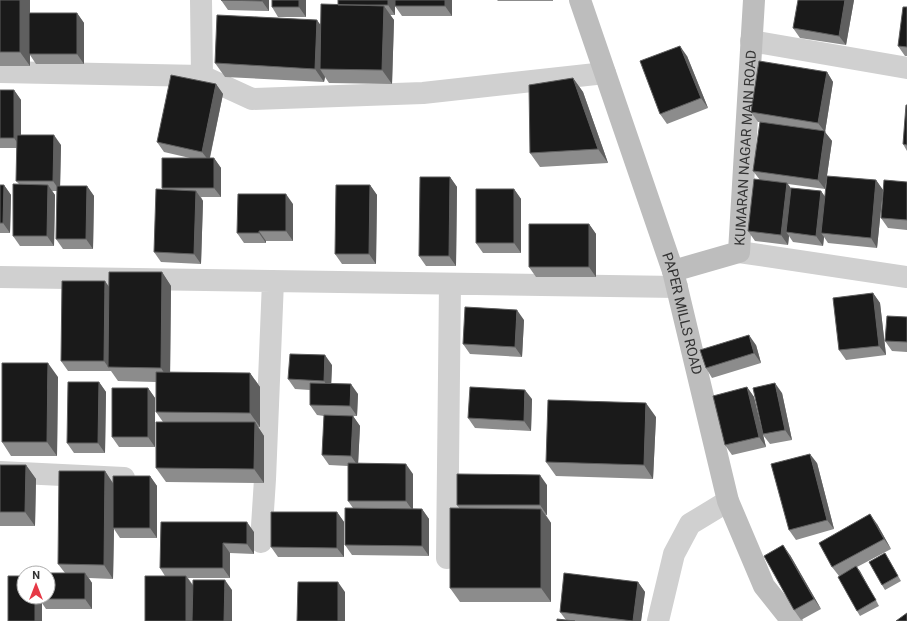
<svg xmlns="http://www.w3.org/2000/svg" width="907" height="621" font-family="Roboto,sans-serif">
<rect width="100%" height="100%" fill="#fff"/>
<g fill="none" stroke-linecap="round" stroke-linejoin="round">
<path stroke="#d0d0d0" stroke-width="22" d="M201,0l1,76
M751,41l156,27
M0,72l202,4 50,23 171,-6 182,-20
M739,252l168,25
M0,277l677,10
M0,472l124,6
M261,542l4,-63 8,-198
M447,558l3,-274
M658,621l16,-67 16,-30 38,-23"/>
<g stroke="#bdbdbd" stroke-width="22">
<path id="s1" d="M580,0l93,271 55,230 36,85 28,35"/>
<path id="s2" d="M673,271l66,-19 15,-252"/>
</g>
</g>
<path fill="#8c8c8c" d="M0,0h30v13h47l7,10v41h-48l-6,-9v11h-30z
M221,0h48v11l-41,-1z
M272,0h34v17h-28l-6,-10z
M338,0h114v16h-50l-7,-10v9h-5l4,5 -2,64 -63,-1 -4,-6 -1,5 -99,-5 -10,-14 105,-39 18,-19z
M497,0h56v1h-55z
M854,0l-8,45 -46,-7 -7,-10z
M907,7v49h-2l-7,-10z
M687,56l21,52 -41,16 -7,-10z
M827,72l6,10 -8,50 7,9 -7,48 -37,-5 3,4 30,3 4,6 51,-17 7,10 -6,58 -49,-5 -4,-6 -1,9 -30,-4 -4,-6 -1,9 -33,-4 -7,-10 12,-51 -7,-9 10,-49h-5l-7,-10z
M573,78l10,14 25,71 -68,4 -10,-14z
M216,84l7,10 -13,64h4l7,10v29h-20l2,4 -2,63 -40,-2 -7,-10 9,-62 -1,-2 28,-30 -26,-6 -7,-10z
M0,90h14l7,10v35l40,10 -1,41h27l7,10 -1,53h-30l-7,-10 1,-48h-5l3,4 -1,51h-34l-7,-10 6,-52 -3,-3 1,-33h-17z
M907,105v46l-4,-7z
M450,177l7,10 -1,79h-30l-7,-10z
M907,182v48l-19,-2 -7,-10z
M0,185h4l7,10 -1,38h-10z
M370,185l7,10 -1,69h-34l-7,-10z
M514,189l7,10v54h-38l-7,-10z
M293,204v37h-27v2h-22l-7,-10z
M589,224l7,10v43h-60l-7,-10z
M162,272l9,14 -1,87h80l10,14v40h-2l6,9v47l-98,-1 -10,-14 7,-46 -7,-10v-30l-38,-1 -7,-10h-43l-7,-10 48,-75z
M873,293l7,10 6,52 -40,5 -7,-10z
M907,317v35l-15,-1 -7,-10z
M524,320l-2,37 -52,-3 -7,-10z
M756,345l5,18 -49,15 -6,-10z
M332,365l-1,18 27,11 -1,22h-4l7,10 -2,37 55,11v35h9l7,10v37l-77,-1 -7,-10 8,-37 -5,-7v-35l-19,-1 -7,-10 2,-39 -7,-1 -7,-10v-15l-15,-1 -7,-10z
M58,377l-1,79h-46l-9,-14z
M99,382l7,10 -1,61h-31l-7,-10z
M747,387l7,10 8,33 20,-37 10,47 -22,4 -7,-9 3,12 -34,8 -7,-10z
M148,388l7,10v49h-36l-7,-10z
M532,399l-1,32 -56,-3 -7,-10z
M656,417l-3,62 -97,-3 -10,-14z
M817,463l17,66 -38,11 -7,-10z
M0,465h26l10,14 -1,47h-35z
M105,471l8,12 37,-7 7,10v52h-37l-6,-9 -1,50 -24,-1 3,5v26h-46l-4,-6v18h-34l16,-24 41,-24 -7,-9z
M547,485v30h-1l5,8v79h-91l-10,-14 9,-80 -2,-3z
M337,512l7,10v35h-66l-7,-10z
M161,522l93,10v22l-24,-1v25h-42l5,7 39,5v31h-87l20,-45 -5,-8z
M877,524l14,25 -34,18 22,39 -19,10 -3,-5 -18,-35 -7,-9z
M790,555l31,54 -20,11 -7,-10z
M888,558l13,23 -16,9 -3,-5z
M638,582l7,10 -4,29h-84l9,-1 -6,-8z"/>
<path fill="#5f5f5f" d="M20,0h10v66l-10,-14z
M262,0h7v11l-7,-10z
M299,0h7v17l-7,-10z
M388,0h7v15l-7,-10z
M445,0h7v16l-7,-10z
M845,0h9l-8,45 -7,-9z
M384,6l10,14 -2,64 -10,-14z
M77,13l7,10v41l-7,-10z
M317,20l10,14 -7,35 5,8 -1,5 -9,-13z
M680,46l7,10 21,52 -7,-10z
M827,72l6,10 -8,50 7,9 -7,48 -7,-9 7,-48 -7,-9z
M573,78l10,14 25,71 -10,-14z
M216,84l7,10 -14,67 -7,-9z
M14,90l7,10v48l-7,-10z
M54,135l7,10 -1,46 -7,-10z
M214,158l7,10v29l-7,-9z
M450,177l7,10 -1,79 -7,-10z
M876,180l7,10 -6,58 -6,-10z
M787,183l7,10 -8,39 3,4 -1,9 -7,-10z
M4,185l7,10 -1,38 -7,-10z
M48,185l7,10 -1,51 -7,-10z
M370,185l7,10 -1,69 -7,-10z
M87,186l7,10 -1,53 -7,-10z
M514,189l7,10v54l-7,-10z
M196,191l7,10 -2,63 -7,-10z
M821,191l7,10 -7,32 3,4 -1,9 -7,-10z
M286,194l7,10v37l-7,-10z
M589,224l7,10v43l-7,-10z
M259,231l7,10v2l-7,-10z
M162,272l9,14 -1,96 -9,-14z
M105,281l7,10 -4,76 3,4 -7,-10z
M873,293l7,10 6,52 -7,-9z
M517,310l7,10 -2,37 -7,-10z
M749,335l7,10 5,18 -7,-10z
M325,355l7,10 -1,26 -7,-10z
M48,363l10,14 -1,79 -10,-14z
M250,373l10,14v40l-10,-14z
M99,382l7,10 -1,61 -7,-10z
M775,383l7,10 10,47 -7,-10z
M351,384l7,10 -1,22 -7,-10z
M747,387l7,10 12,50 -7,-10z
M148,388l7,10v49l-7,-10z
M525,390l7,9 -1,32 -7,-10z
M646,403l10,14 -3,62 -9,-14z
M353,416l7,10 -2,40 -7,-10z
M255,422l9,14v47l-10,-14z
M810,454l7,9 17,66 -7,-9z
M406,464l7,10v37l-7,-10z
M26,465l10,14 -1,47 -10,-14z
M105,471l9,14 -1,43 1,1 -1,50 -9,-14z
M540,475l7,10v30l-7,-10z
M150,476l7,10v52l-7,-10z
M422,509l7,10v37l-7,-10z
M541,509l10,14v79l-10,-14z
M337,512l7,10v35l-7,-9z
M870,514l7,10 14,25 -7,-10z
M247,522l7,10v22l-7,-10z
M223,543l7,10v25l-7,-10z
M783,545l7,10 31,54 -7,-10z
M856,566l4,5 19,35 -3,-6z
M85,573l7,10v26l-7,-10z
M186,576l7,10v35h-7z
M225,580l7,10v31h-8z
M338,582l7,10v29h-7z
M638,582l7,10 -4,29h-8z
M35,597h7l-3,2 3,4v18h-7z"/>
<path fill="#1a1a1a" stroke="#5f5f5f" d="M0,0h20v52h-20z
M221,0h41v1z
M272,0h27v7h-27z
M338,0h50v5h-50z
M395,0h50v6h-50z
M798,0h47l-6,36 -46,-8z
M321,4l63,2 -2,64 -62,-1z
M903,7h4v40l-9,-1z
M29,13h48v41h-48z
M217,15l100,5 -2,49 -100,-6z
M680,46l21,52 -41,16 -20,-53z
M759,61l68,11 -9,51 -67,-11z
M171,75l45,9 -14,68 -45,-10z
M573,78l25,71 -68,4 -1,-68z
M0,90h14v48h-14z
M906,105h1v40l-4,-1z
M760,122l65,9 -7,49 -65,-9z
M17,135h37l-1,46h-37z
M162,158h52v30h-52z
M827,176l49,4 -5,58 -50,-5z
M420,177h30l-1,79h-30z
M754,179l33,4 -6,52 -33,-4z
M884,180l23,2v38l-26,-2z
M13,184l35,1 -1,51h-34z
M0,185h4l-1,38h-3z
M336,185h34l-1,69h-34z
M57,186h30l-1,53h-30z
M791,188l30,3 -5,45 -30,-4z
M156,189l40,2 -2,63 -40,-2z
M476,189h38v54h-38z
M238,194h48v37h-27v2h-22z
M529,224h60v43h-60z
M109,272h53l-1,96 -53,-1z
M62,281h43l-1,80h-43z
M873,293l6,53 -40,4 -6,-52z
M465,307l52,3 -2,37 -52,-3z
M887,316l20,1v25l-22,-1z
M749,335l5,18 -48,15 -6,-18z
M290,354l35,1 -1,26 -36,-2z
M2,363h46l-1,79h-45z
M156,372l94,1v40l-94,-1z
M68,382h31l-1,61h-31z
M310,383l41,1 -1,22 -40,-1z
M775,383l10,47 -22,4 -10,-46z
M470,387l55,3 -1,31 -56,-3z
M747,387l12,50 -34,8 -12,-49z
M112,388h36v49h-36z
M548,400l98,3 -2,62 -98,-3z
M324,415l29,1 -2,40 -29,-1z
M156,422h99l-1,47 -98,-1z
M810,454l17,66 -38,10 -18,-66z
M348,463l58,1v37h-58z
M0,465h26l-1,47h-25z
M59,471h46l-1,94 -46,-1z
M457,474l83,1v30h-83z
M113,476h37v52h-37z
M345,508l77,1v37l-77,-1z
M450,508l91,1v79h-91z
M271,512h66v36l-66,-1z
M870,514l14,25 -52,28 -13,-24z
M161,522h86v22l-24,-1v25h-63z
M783,545l31,54 -20,11 -30,-54z
M885,553l13,23 -16,9 -13,-23z
M856,566l20,34 -19,11 -19,-34z
M40,573h45v26h-46v-2h9v-24z
M564,573l74,9 -5,39 -73,-9z
M8,576h16v21h11v24h-27z
M145,576h41v45h-41z
M193,580h32l-1,41h-32z
M298,582h40v39h-41z
M907,613v8h-11z
M557,619l18,2h-18z"/>
<g text-anchor="middle" dominant-baseline="central" stroke-width="4" stroke-linejoin="round" paint-order="stroke">
<g font-size="14" fill="#333" stroke="#fff">
<text stroke="none"><textPath href="#s2" startOffset="173">KUMARAN NAGAR MAIN ROAD</textPath></text>
<text stroke="none"><textPath href="#s1" startOffset="330">PAPER MILLS ROAD</textPath></text>
</g>
</g>
<g transform="translate(36 585)"><circle r="19" fill="#ffffff" stroke="#adadad"/>
<path d="M0-3L7 15L0 10L-7 15Z" fill="#e63946"/>
<text y="-6" font-size="11" font-weight="bold" text-anchor="middle" fill="#333333">N</text>
</g>
</svg>
